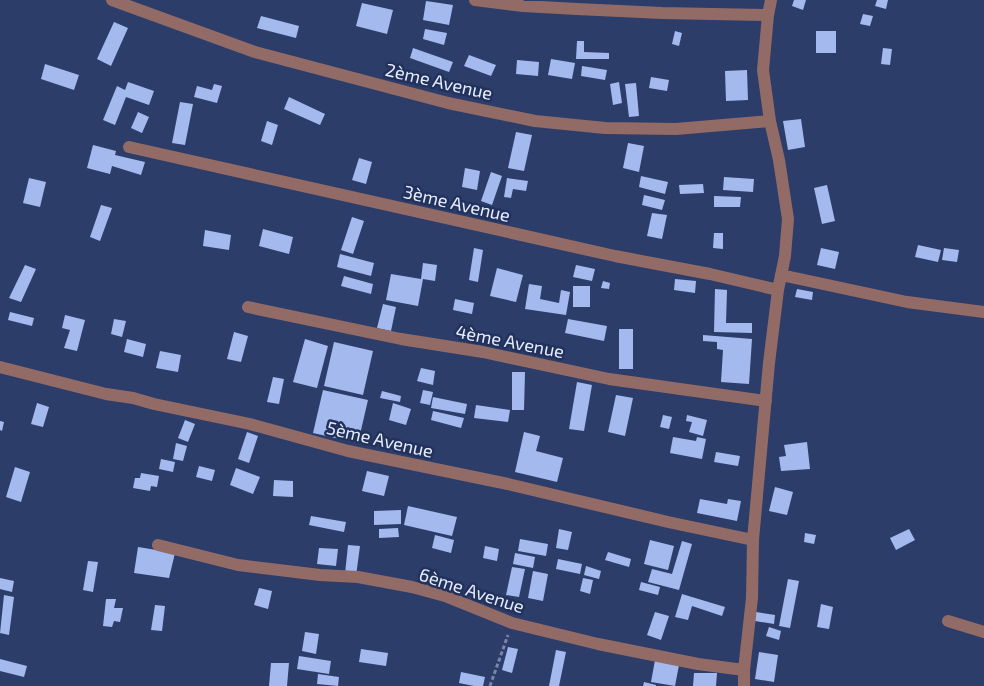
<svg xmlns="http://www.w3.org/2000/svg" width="984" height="686" font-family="'Exo 2',sans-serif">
<rect width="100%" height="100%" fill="#2c3d69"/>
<path fill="#a4baef" d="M794,0h12l-3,10 -11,-4z
M877,0h11l-2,9 -11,-3z
M426,1l27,4 -4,20 -26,-5z
M362,3l31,7 -6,24 -31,-8z
M863,14l10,2 -3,10 -10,-2z
M261,16l38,10 -3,12 -39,-10z
M114,22l14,6 -17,38 -14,-7z
M425,29l22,4 -3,12 -21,-6z
M675,31l7,2 -3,13 -7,-2z
M816,31h20v22h-20z
M577,41h7v11l25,1v6h-33z
M413,48l40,14 -4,10 -39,-14z
M883,48l9,1 -2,16 -9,-1z
M469,55l27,10 -5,11 -27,-10z
M551,59l24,4 -3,16 -24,-4z
M517,60l22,2 -1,14 -22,-2z
M45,64l34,11 -5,15 -33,-11z
M582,66l25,4 -2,10 -24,-4z
M747,70l1,30 -22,1 -1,-30z
M651,77l18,3 -2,11 -18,-3z
M128,82l26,9 -5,14 -23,-8 -11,28 -12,-5 14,-34 8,4z
M619,82l3,21 -9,2 -3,-21z
M636,83l3,33 -10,1 -4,-33z
M214,84l8,2 -5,17 -23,-6 3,-11 15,4z
M289,97l36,17 -5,11 -36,-16z
M180,102l13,2 -8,41 -13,-2z
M138,112l11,5 -7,16 -11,-5z
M801,119l4,28 -17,3 -5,-29z
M267,121l11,4 -6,20 -11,-4z
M516,132l16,3 -8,36 -16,-3z
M628,143l16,3 -5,26 -16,-4z
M93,145l23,6 -1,4 30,7 -4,13 -29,-9 -2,8 -23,-6z
M359,158l13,4 -6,22 -14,-4z
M465,168l15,3 -3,19 -15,-3z
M491,172l11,4 -10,29 -11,-4z
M641,176l27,6 -3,12 -26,-7z
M724,177l30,2 -1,13 -30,-2z
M29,178l17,4 -6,25 -17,-4z
M507,178l21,3 -2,10 -13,-2 -2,9 -7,-1z
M703,184l1,9 -24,1 -1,-9z
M827,185l8,36 -13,3 -8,-36z
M644,195l21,5 -3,10 -20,-5z
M714,196l27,1 -1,10h-26z
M101,205l11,3 -12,33 -10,-4z
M652,213l15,2 -5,24 -15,-3z
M352,217l12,4 -11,33 -12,-4z
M263,229l30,8 -4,17 -30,-8z
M205,230l26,5 -2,15 -26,-4z
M714,233h9v16l-10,-1z
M918,245l23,5 -3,12 -23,-5z
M474,248l9,2 -5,32 -9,-2z
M821,248l18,4 -4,17 -18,-4z
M944,248l15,2 -2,12 -15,-2z
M340,254l34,9 -3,13 -34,-9z
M423,263l14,2 -2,16 -12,-2 -5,27 -32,-6 5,-26 30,5z
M25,265l11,4 -15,33 -12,-4z
M576,265l19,4 -3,12 -19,-4z
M497,268l26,7 -7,27 -26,-6z
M344,276l29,8 -2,10 -30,-8z
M675,279l21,2 -1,12 -21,-3z
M603,281l7,2 -1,6 -8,-1z
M529,284l13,2 -2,13 19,4 2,-13 9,2 -4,23 -41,-6z
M573,286h17v21h-17z
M715,289l12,1 -1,33h26v10l-38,-1z
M797,289l16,3 -1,8 -17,-3z
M455,299l19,4 -2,11 -19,-4z
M383,304l13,3 -5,24 -14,-3z
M10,312l24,6 -2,8 -24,-6z
M65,315l20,5 -8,31 -13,-3 6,-18 -8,-2z
M114,319l12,2 -4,16 -11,-3z
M568,319l39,7 -3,15 -39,-8z
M619,329h14v40h-14z
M234,332l14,4 -7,26 -14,-3z
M703,335l49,4 -3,45 -28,-2 2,-32 -6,-1v-7l-14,-1z
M127,339l19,5 -3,13 -19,-5z
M305,339l23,7 -11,42 -24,-6z
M334,342l39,9 -10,44 -39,-9z
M160,351l21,4 -3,17 -22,-4z
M421,368l14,3 -2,14 -16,-4z
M512,372h13l-1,38h-12z
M273,377l11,2 -5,25 -12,-2z
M577,382l15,3 -8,46 -15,-2z
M323,390l45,10 -10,43 -45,-10z
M423,390l10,2 -3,13 -10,-2z
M382,391l19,5 -1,6 -20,-4z
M616,395l17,3 -8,38 -17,-4z
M433,397l34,7 -2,10 -34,-6z
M37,403l12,4 -6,20 -12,-3z
M393,403l18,6 -5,16 -17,-5z
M476,405l34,5 -2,12 -34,-4z
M433,411l31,7 -3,10 -30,-8z
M663,415l9,2 -3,12 -9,-2z
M687,415l20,5 -4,16 -14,-4 3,-10 -6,-1z
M185,420l10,4 -7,18 -10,-4z
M0,421l4,1 -2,9 -2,-1z
M247,432l11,4 -9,27 -11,-4z
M524,432l16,4 -4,15 27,7 -6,24 -42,-10z
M673,437l23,4 1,-4 9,2 -4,20 -32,-6z
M807,442l3,27 -29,2 -2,-14 7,-1 -2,-11z
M176,443l11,3 -4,15 -10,-2z
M716,452l24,4 -2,10 -24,-4z
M161,459l14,3 -2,10 -14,-3z
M199,466l16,4 -3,11 -16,-4z
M15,467l15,5 -9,30 -15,-5z
M236,468l24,9 -7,17 -23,-9z
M367,471l22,5 -5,20 -22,-5z
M141,473l18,3 -2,11 -6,-1 -1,5 -17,-3 2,-10h5z
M274,480l19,1v16l-20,-1z
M775,487l18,5 -6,23 -18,-4z
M700,499l27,5 1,-5 13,2 -4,20 -40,-8z
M408,506l49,11 -5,19 -48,-11z
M401,510v14l-27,1v-14z
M311,516l35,6 -2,10 -35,-7z
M398,528l1,9 -20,1v-9z
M559,529l13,3 -4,18 -12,-2z
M909,529l6,11 -19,10 -6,-12z
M805,533l11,2 -2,9 -10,-2z
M435,535l19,5 -3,13 -19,-5z
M520,539l28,5 -2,12 -28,-5z
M650,540l24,6 -6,24 -24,-6z
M682,541l10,3 -13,46 -31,-8 4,-13 20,5z
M348,545l12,1 -4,30 -11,-2z
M485,546l14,3 -2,12 -14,-3z
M138,547l37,6 -6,25 -35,-5z
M319,548l19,1 -2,17 -19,-2z
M608,552l23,7 -2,8 -24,-7z
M515,553l20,4 -2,11 -20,-4z
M558,559l24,5 -2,10 -24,-5z
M88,561l10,1 -5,30 -10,-2z
M586,566l15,5 -2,8 -15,-4z
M512,567l13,2 -6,28 -13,-2z
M533,571l15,3 -5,27 -15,-3z
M0,578l14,3 -2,11 -12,-3z
M583,578l10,2 -3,14 -10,-3z
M788,579l11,2 -9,47 -11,-2z
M641,582l19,5 -2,8 -19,-5z
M259,588l13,3 -4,18 -14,-4z
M682,594l43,13 -3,9 -30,-10 -4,14 -13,-3z
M4,595l10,2 -5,38 -9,-2z
M106,599h10l-2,9h9l-3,14 -6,-1 -2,6 -9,-1z
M821,604l12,3 -4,22 -12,-2z
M155,605l10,1 -3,25 -11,-1z
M655,612l14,4 -8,24 -14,-5z
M756,612l19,3 -1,9 -19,-3z
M769,627l12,4 -2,9 -13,-4z
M305,632l14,2 -3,20 -14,-3z
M508,647l10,2 -6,24 -10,-3z
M361,649l27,4 -2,13 -27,-4z
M556,650l10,2 -7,34h-10z
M759,652l19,3 -4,27 -19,-3z
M299,656l32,5 -2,13 -32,-5z
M0,659l27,7 -3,11 -24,-6z
M655,660l24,5 -4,21 -24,-4z
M271,663h18l-2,23h-18z
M461,672l24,5 -2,9h-9l-15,-3z
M694,673h23l-1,13h-23z
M318,674l21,3 -1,9 -21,-2z
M644,682l12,3v1h-13z"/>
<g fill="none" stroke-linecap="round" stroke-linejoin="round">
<path stroke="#7986a6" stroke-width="3" stroke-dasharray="4 2.5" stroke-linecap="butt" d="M490,686l18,-51"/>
<path stroke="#926b67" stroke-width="12" d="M112,0l143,52 193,51 87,18 70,7 71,1 94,-8
M475,0l48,6 54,3 85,4 106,2
M129,147l486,109 95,18 68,16
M781,275l126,27 77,10
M248,307l153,32 82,13 126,27 157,22
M0,367l106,27 27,4 21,6 96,20 98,27 160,33 160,38 85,18
M158,545l80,20 82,10 38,2 54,10 33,9 67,27 86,21 100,20 46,6
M948,621l36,11
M744,686v-16l8,-72 1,-58 16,-177 9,-73 7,-34 3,-37 -9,-59 -9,-39 -7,-51 5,-55 3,-15"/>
</g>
<g text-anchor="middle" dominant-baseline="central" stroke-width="5" stroke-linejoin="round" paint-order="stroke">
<g font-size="18" fill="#e6edfe" stroke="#22325d">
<text transform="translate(439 81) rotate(13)">2ème Avenue</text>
<text transform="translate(457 203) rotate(13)">3ème Avenue</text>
<text transform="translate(510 341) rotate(11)">4ème Avenue</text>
<text transform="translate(380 439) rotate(13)">5ème Avenue</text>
<text transform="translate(472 590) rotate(18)">6ème Avenue</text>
</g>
</g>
</svg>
